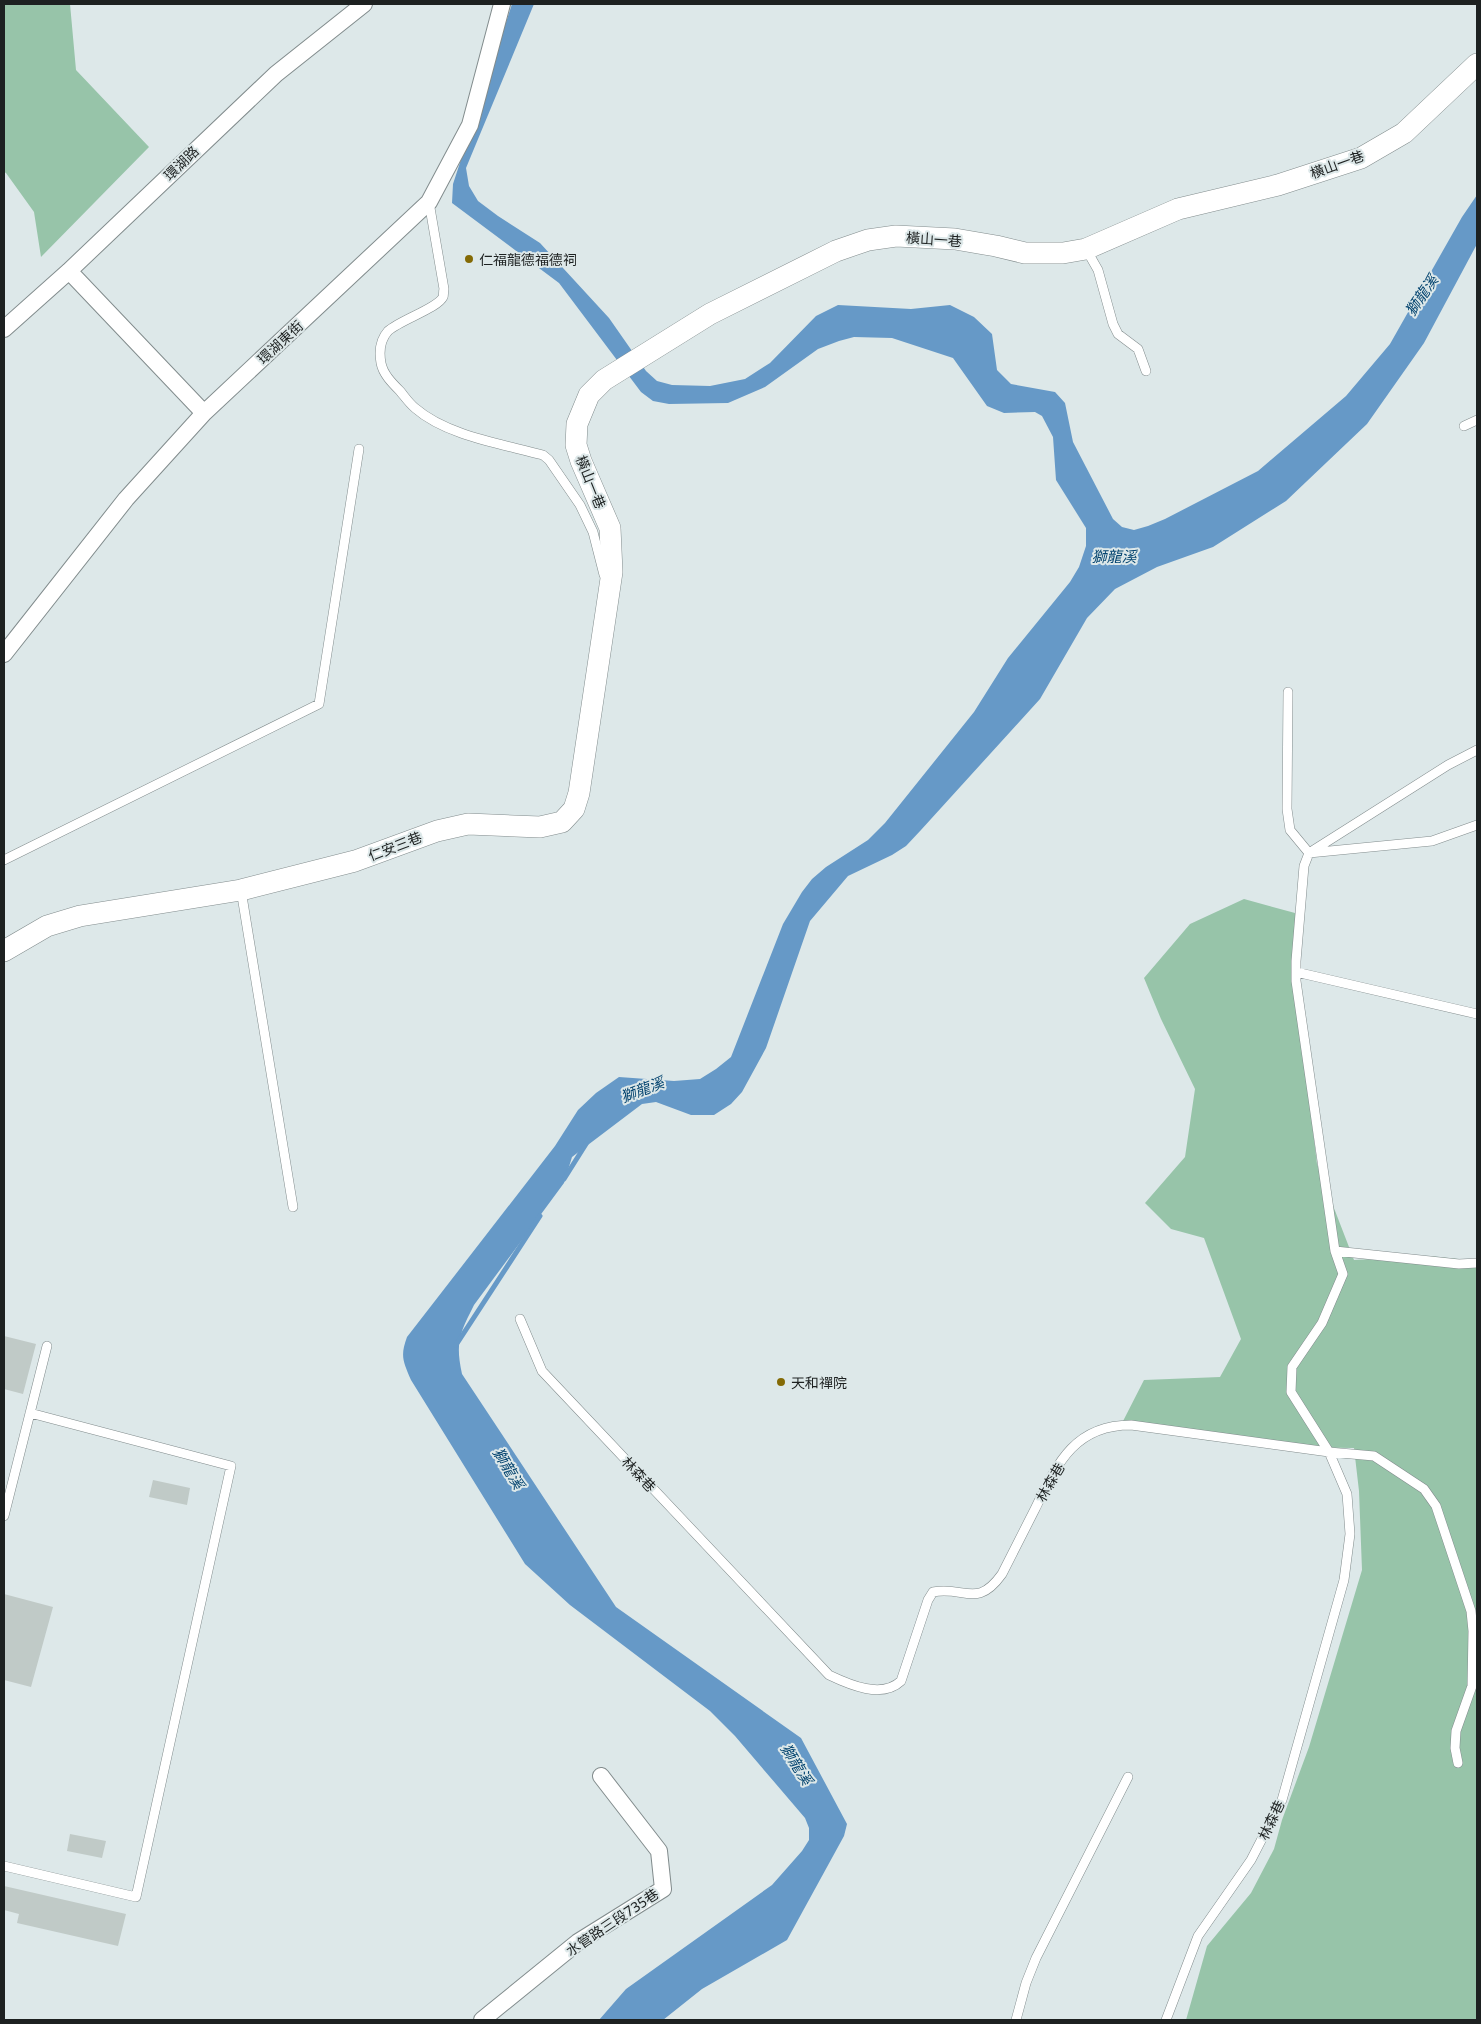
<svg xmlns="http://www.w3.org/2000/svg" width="1481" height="2024" font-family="'Noto Sans','Noto Sans TC',sans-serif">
<rect width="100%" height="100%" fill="#dde8e9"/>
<path fill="#97c4a9" d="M4,4h66l6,66 73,77 -108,110 -7,-45 -28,-39 -2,-1z
M1244,899l51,14 7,126 15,125 37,96 75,-4 48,5v759h-291l21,-74 44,-53 23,-44 8,-29 27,-73 53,-177 -3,-79 -5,-43 -78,-1 -71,-7 -38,-9 -47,-4 24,-47 76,-3 21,-38 -37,-101 -33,-9 -26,-26 40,-46 10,-68 -34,-70 -17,-41 46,-54z"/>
<path fill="#6699c7" d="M512,4h22l-68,164 3,18 9,15 20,15 42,27 69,75 37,53 11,10 15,4 38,1 35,-7 25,-16 46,-47 22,-11 73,4 39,-4 24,12 18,17 5,36 14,14 44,8 10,11 8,39 40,77 9,8 12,3 14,-4 17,-7 93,-48 88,-75 44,-52 72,-127 15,-22v49l-53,99 -57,81 -81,77 -73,46 -56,20 -42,22 -28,29 -47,81 -119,131 -15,16 -14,9 -44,21 -38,45 -44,127 -24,44 -11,12 -17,11h-23l-35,-13 -14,2 -70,53 -8,26 -90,122c-14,28 -19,37 -12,69l154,233 185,131 46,86 -3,12 -57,104 -85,49 -39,31h-64l27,-31 146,-104 30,-34 7,-11v-12l-4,-10 -70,-82 -25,-25 -140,-106 -45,-41 -114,-184c-8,-19 -11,-24 -4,-43l148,-191 23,-36 18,-17 23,-16 55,4 26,-2 16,-10 15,-12 52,-133 19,-32 10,-13 14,-12 42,-27 17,-17 89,-111 34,-54 62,-76 9,-15 7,-21v-18l-30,-48 -3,-43 -11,-21 -7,-4 -31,1 -17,-7 -34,-48 -61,-20 -38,-1 -15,4 -21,8 -53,38 -37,16 -59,1 -16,-3 -12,-9 -82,-109 -107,-80 1,-19z"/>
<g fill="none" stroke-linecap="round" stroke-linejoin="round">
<path stroke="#6699c7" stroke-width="5" d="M564,1179l22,-35
M456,1345l84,-129"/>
</g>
<path fill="#c0cac7" d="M4,1336l32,8 -13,50 -19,-5z
M153,1480l37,8 -3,17 -38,-8z
M4,1594l49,13 -22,80 -27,-7z
M70,1834l36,7 -4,17 -35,-7z
M4,1886l122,28 -8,32 -101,-23 2,-9 -15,-4z"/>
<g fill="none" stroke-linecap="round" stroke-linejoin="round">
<g stroke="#828c8d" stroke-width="10">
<path id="service" d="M429,202l15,87c-1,3 0,6 -1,8 -5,11 -43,23 -55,34 -8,9 -9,21 -7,32 2,11 11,20 19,28 5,6 9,12 15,17 32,28 88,36 128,47l6,5 31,45 13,27 11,43
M1086,249l12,21 15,54 5,10 20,15 8,22
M1464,426l13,-6
M1288,692l-1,117 3,21 19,23 123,-12 45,-16
M4,860l315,-156 40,-255
M241,890l52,317
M1296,972l181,42
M1335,1251l124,13 18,-1
M520,1319l22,52 287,304c21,10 53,24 72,6l27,-81 5,-8c32,-6 44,17 69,-18 11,-22 22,-43 33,-65 22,-45 39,-84 96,-84l198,27 18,42 3,40 -6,46 -62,220 -31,60 -53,76 -32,84
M4,1516l43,-170
M1458,1763l-3,-15 1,-17 16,-45 1,-55 -2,-20 -35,-105 -12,-17 -50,-33 -45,-4 -38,-60 1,-25 30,-44 21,-49 -8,-23 -39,-270v-20l8,-95 5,-13 139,-88 29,-15
M4,1866l132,31 95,-431 -201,-53
M1016,2020l10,-37 10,-25 92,-181"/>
</g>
<g stroke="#828c8d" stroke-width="18">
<path id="minor" d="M69,271l135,142
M4,329l65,-58 207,-197 88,-70
M4,654l122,-155 78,-86 225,-211 41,-77 32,-121
M482,2020l96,-78 85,-53 -4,-38 -58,-75"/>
</g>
<g stroke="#828c8d" stroke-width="22">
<path id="tertiary" d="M4,951l43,-25 33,-10 161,-26 114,-29 82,-30 31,-7 72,3 22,-5 12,-13 5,-16 33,-221 -2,-44 -29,-67 -5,-16 1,-21 12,-29 15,-15 106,-66 126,-63 32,-11 28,-4 59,3 41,7 29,7h38l23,-4 92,-40 100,-24 83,-27 43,-25 73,-69"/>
</g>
<use href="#service" stroke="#fff" stroke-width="9"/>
<use href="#minor" stroke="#fff" stroke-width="16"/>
<use href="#tertiary" stroke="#fff" stroke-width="21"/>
</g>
<g fill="#846a05" stroke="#dde8e9" stroke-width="2">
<circle cx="469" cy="259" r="5"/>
<circle cx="781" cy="1382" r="5"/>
</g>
<g text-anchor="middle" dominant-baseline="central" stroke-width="4" stroke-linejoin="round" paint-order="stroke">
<g font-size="14" fill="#1d2121" stroke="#dde8e9">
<text transform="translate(181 163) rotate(-44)">環湖路</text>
<text transform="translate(1337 164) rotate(-20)">橫山一巷</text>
<text transform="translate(934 239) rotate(4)">橫山一巷</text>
<text transform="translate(280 342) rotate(-43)">環湖東街</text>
<text transform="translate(591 482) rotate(68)">橫山一巷</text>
<text transform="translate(395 846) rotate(-21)">仁安三巷</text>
<text transform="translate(639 1474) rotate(47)">林森巷</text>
<text transform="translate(1050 1482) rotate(-60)">林森巷</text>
<text transform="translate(1271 1820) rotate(-65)">林森巷</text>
<text transform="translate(612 1922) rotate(-34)">水管路三段735巷</text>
</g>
<g font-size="14" fill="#1d2121" stroke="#dde8e9" text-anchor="start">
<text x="479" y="259">仁福龍德福德祠</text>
<text x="791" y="1382">天和禪院</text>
</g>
<g font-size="15" font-style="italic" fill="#054570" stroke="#dde8e9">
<text transform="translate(1421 295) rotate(-56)">獅龍溪</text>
<text x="1114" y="556">獅龍溪</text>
<text transform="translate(642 1089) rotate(-21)">獅龍溪</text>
<text transform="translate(509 1468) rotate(59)">獅龍溪</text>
<text transform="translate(797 1764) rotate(58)">獅龍溪</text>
</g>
</g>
<rect width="1481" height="2024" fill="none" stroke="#1d2121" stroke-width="10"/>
</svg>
